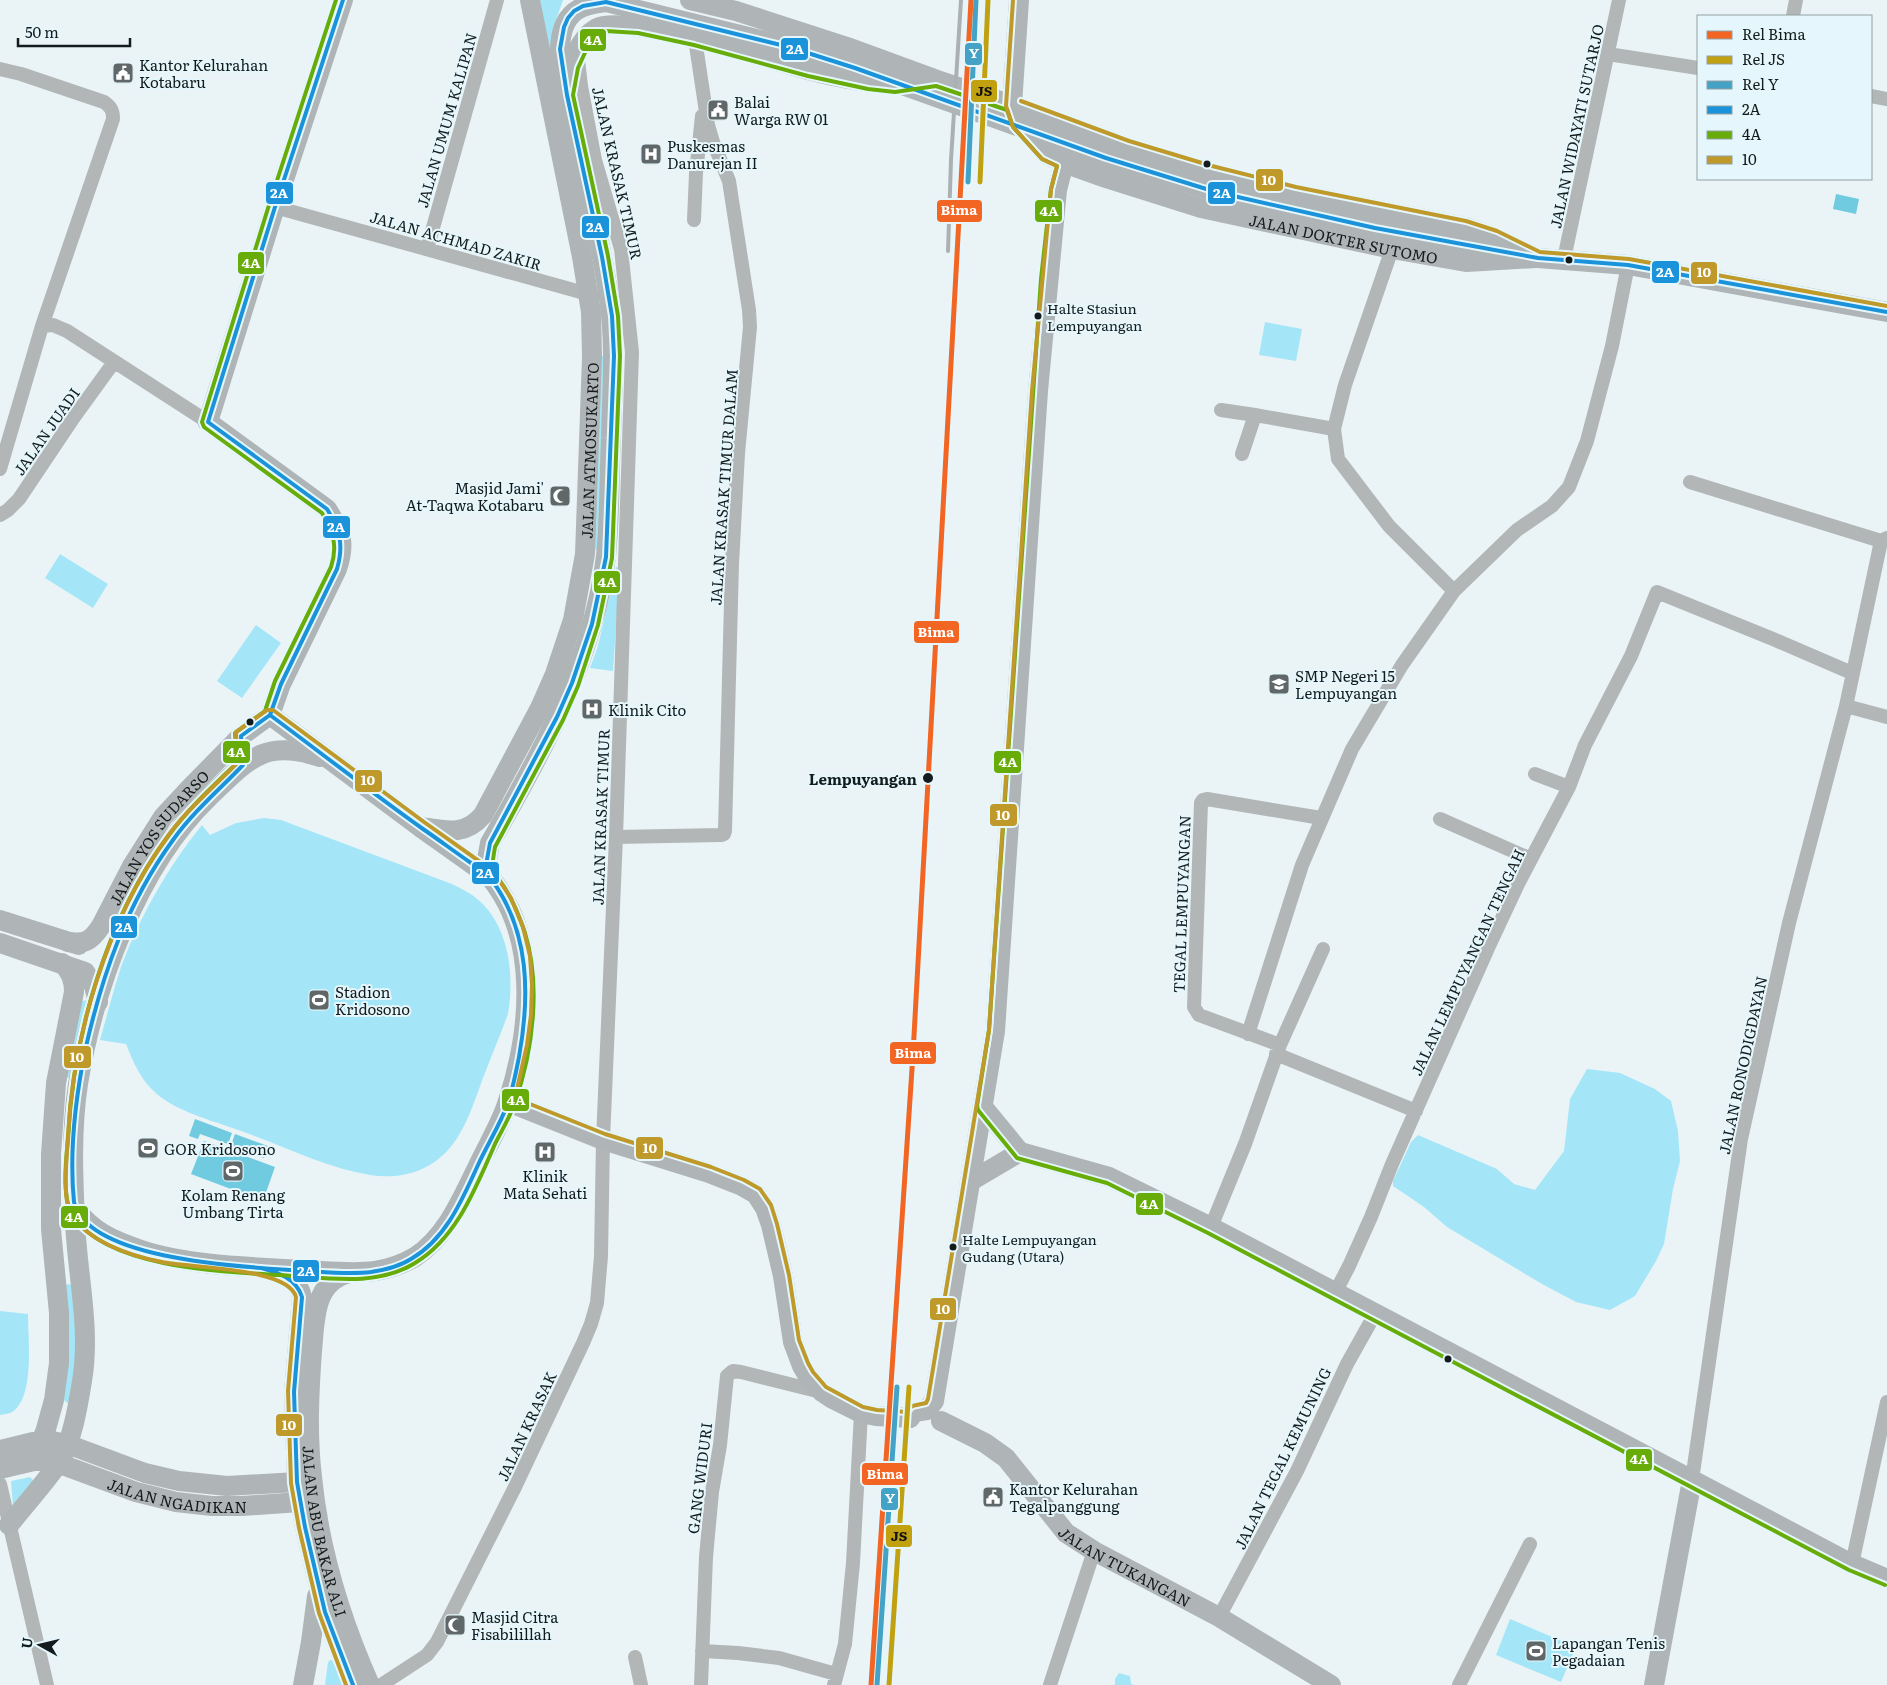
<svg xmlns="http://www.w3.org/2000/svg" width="1887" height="1685" font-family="Literata,serif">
<rect width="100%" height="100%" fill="#eaf4f7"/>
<path fill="#a4e6f7" d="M540,0h23l-9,26 34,190 -42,-179z
M1265,322l37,7 -6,32 -37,-6z
M598,356h9l-7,194 -9,-1z
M60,554l48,30 -15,24 -48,-30z
M616,567l4,1 -7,103 -23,-3 8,-22z
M256,625l25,18 -39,55 -25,-17z
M264,818l17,2 171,64c6,3 12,6 17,9 40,25 46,80 39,121 -8,22 -17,43 -25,64 -12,32 -22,70 -55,88 -18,10 -39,12 -58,9 -43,-7 -85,-28 -126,-43 -27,-10 -64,-19 -86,-37 -17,-14 -24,-31 -32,-51l-26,-4c7,-24 13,-49 21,-73 19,-51 47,-100 81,-142l8,10 26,-12z
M86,1000l2,2 -17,76 -6,-1 15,-75z
M1587,1069l33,4 35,16 16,12 7,30 2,30 -7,28 -9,55 -8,17 -21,35 -25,14 -34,-8 -34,-18 -95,-57 -23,-20 -31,-21v-5l18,-39 7,-7 79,34 17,15 21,6 29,-39 6,-52z
M68,1284l4,1 7,58 -8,58 -4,2 -3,-3 1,-114z
M0,1311l28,3c0,24 7,84 -16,98 -3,2 -9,2 -12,3z
M30,1477l4,4 -21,25 -2,-25z
M1510,1619l66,28 -15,35 -65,-27z
M330,1660h2l12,25h-19l3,-23z
M1119,1673l11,3 1,8 3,1h-19v-6z"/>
<path fill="#70cbe1" d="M1836,194l23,5 -3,15 -23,-5z
M195,1119l37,14 -4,11 -28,-10 -2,5 -9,-3z
M235,1134l33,12 -4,12 -33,-13z
M204,1141l71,26 -12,34 -72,-27z"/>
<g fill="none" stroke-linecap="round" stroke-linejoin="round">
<path stroke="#b2b6b7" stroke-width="14" d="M1793,16l3,-16
M1608,54l90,14
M0,69l21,5 83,28c7,5 9,8 9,17l-71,207
M1871,96l16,3
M275,207l320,89
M694,220l2,-47 6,-57
M427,249l70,-249
M1392,249l-47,136 -11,44 4,30 51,67 65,65
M1564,259l55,-259
M1221,410l34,5
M1242,454l13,-39 79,14
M0,469l42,-143 11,-1 14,6 141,91
M1690,482l191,59
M0,515l8,-5 11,-11 53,-79 42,-58
M1846,706l35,-165 6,-3
M1535,774l34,13
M1440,819l91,40
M616,837l105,-2 3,-1 1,-3 7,-267 6,-111 12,-126 -1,-17 -20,-129 -16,-39 -5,-17 -13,-86
M1248,1034l54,-169 50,-116 50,-84 52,-74 63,-61 35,-24 17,-19 18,-46 25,-95 16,-81
M1280,1045l43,-96
M1276,1054l140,57
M1211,1227l34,-83 35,-99 -81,-30 -5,-8 7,-204 2,-3 4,-1 114,19
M1335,1293l14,-27 22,-49 21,-53 97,-218 29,-62 51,-97 16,-42 46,-89 26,-64 116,47 79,34
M1692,1480l49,-341 48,-216 57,-217 41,11
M0,1484l47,201
M1852,1564l35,-162
M1219,1617l78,-146 50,-107 28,-50
M702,1651l36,2 41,5 57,16
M635,1657l6,28
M381,1685l46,-30 10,-13 78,-155 68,-144 8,-19 6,-21 4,-47 2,-116 13,-303 16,-485 -11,-103 -26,-89 -14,-74 -3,-26
M701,1685l5,-128 6,-65 8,-47 7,-69 6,-5 8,1 80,20
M834,1685l11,-41 8,-81 8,-150
M1050,1685l44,-134
M1459,1685l71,-141"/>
<g stroke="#afb5b6" stroke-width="20">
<path d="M598,0l191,47"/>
<path d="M690,0l46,11 111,36 90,33 75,25 108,40 57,19 97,25 191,38 29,10 44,21"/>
<path id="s1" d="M1019,0l-7,105 6,18 28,31 18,9 42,15 95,30 191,41 74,13 70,-4"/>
<path d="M569,84c2,-20 9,-45 28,-56 28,-15 174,32 211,42 27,7 55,12 82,15"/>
<path d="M1375,228l163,30 90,7 259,47"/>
<path d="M270,715l11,-31 56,-115c9,-26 4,-38 -10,-60l-119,-87 67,-215 68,-207"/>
<path id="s2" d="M422,827c25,4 43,9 61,-12l57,-107 15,-34 18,-54 12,-66 7,-197 -1,-45 -9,-55 -52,-257"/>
<path d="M489,876l-3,-11 4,-22c51,-88 104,-185 116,-287 4,-39 3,-79 5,-118 1,-46 5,-93 -2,-139 -8,-57 -22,-113 -34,-168 -6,-26 -14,-54 -15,-80 0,-9 1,-18 5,-27 8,-17 24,-20 41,-22"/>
<path d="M0,920l79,25"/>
<path id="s3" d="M68,942c18,2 23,-1 33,-16l31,-60 31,-49 25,-27 53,-54 29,-21"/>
<path d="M0,943l85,29 9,14 4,16"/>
<path d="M508,1102l95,38 106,33 33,13 14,8 9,14 6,17 12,51 10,66 9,24 6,10 14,16 9,6 30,15 15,3 34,2"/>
<path d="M983,1107l37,45"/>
<path d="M971,1181l49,-29 89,25 102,50 641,337 35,15"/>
<path d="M74,1207c19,25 38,33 67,43 47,16 114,17 163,20 23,1 48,4 71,1 14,-2 28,-7 40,-14 31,-20 46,-57 62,-89 10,-22 24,-44 31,-67 23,-71 32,-164 -19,-225l-69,-49 -150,-112"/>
<path d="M273,1272c14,5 26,9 29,25l-8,95 3,90 8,45 20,85 28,73"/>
<path id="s4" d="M350,1273c-37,8 -35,48 -38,78 -3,42 -5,84 0,126 7,71 29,143 58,208"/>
<path d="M910,1418l4,-6 13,-2 7,-9 61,-370 43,-640 19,-201 7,-27 43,-23"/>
<path id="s5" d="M941,1421l44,22 21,15 60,75 28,18 125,66 112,68"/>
<path d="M0,1450l33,-8 19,-1 15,3 78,29 34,8 48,5 70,-4"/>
<path d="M34,1461l12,-32 8,-29 5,-37v-50l-8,-84v-75l5,-71 18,-91c0,-12 -3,-20 -12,-29"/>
<path id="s6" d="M0,1469l34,-8h18l84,31 40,10 36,4h30l58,-4"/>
<path d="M9,1525c16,-20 34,-40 49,-61 14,-21 20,-58 24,-83 9,-53 -5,-107 -7,-160 -2,-45 -4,-91 3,-137 16,-97 59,-218 131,-287 38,-36 54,-59 111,-40"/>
<path d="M303,1685l8,-43 6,-46"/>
<path d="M1654,1685l38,-205"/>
</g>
<path stroke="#abb1b3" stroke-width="4" d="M948,251l3,-91 10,-160"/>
<path stroke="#afb5b6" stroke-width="20" d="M789,47l66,21 251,90 110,34 159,36"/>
<g stroke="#e5f7fc" stroke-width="8">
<path id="bus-1" d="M270,715c51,38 101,77 153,114 16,11 32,23 48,34 7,5 15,9 20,16 39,52 39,117 28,178 -3,15 -6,31 -11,46 -8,22 -21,42 -30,62 -16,35 -32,74 -67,94 -11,7 -26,11 -40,13 -26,3 -53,-1 -79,-2 -49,-3 -204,-10 -218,-68 -5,-50 1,-101 11,-151 17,-76 42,-148 88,-211 20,-28 46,-50 70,-75l-2,-29z
M270,715l11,-31 56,-115c7,-24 3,-39 -10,-60l-119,-87 67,-215 68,-207
M489,876l-3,-11 4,-22 67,-126 15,-34 20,-59 14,-67 8,-201 -2,-40 -10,-59 -35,-162 -7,-46 4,-22 4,-9 6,-7 9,-5 23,-4 183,45 66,21 251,90 110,34 159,36 163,30 90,7 259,47
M261,1268c18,5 35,10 41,29l-8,95 3,90 8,45 20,85 28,73"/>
</g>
<g stroke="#e5f7fc" stroke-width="8">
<path id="bus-2" d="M336,0l-67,205 -67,217 2,5 118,86c11,18 16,33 9,54l-56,114 -10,30 -30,22 2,30c-24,23 -48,45 -68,72 -63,84 -96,200 -101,304 -2,21 -7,61 6,78 34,51 149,55 205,58 44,2 96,13 136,-12 42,-25 61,-76 80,-119 7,-14 15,-27 20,-42 18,-51 26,-117 10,-169 -5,-15 -11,-30 -19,-43 -4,-7 -11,-14 -13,-23 -1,-6 1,-13 2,-20l68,-127 15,-34 20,-61 14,-67 8,-202 -2,-40 -10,-60 -35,-161 5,-27 11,-24 11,-11 6,-2 32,2 56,12 114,31 60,13 27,3 41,-6 71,24 6,17 29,32 15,7 -6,23 -10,90 -52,751 -12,76 1,4 39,48 90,25 101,50 641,337 36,15"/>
</g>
<g stroke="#e5f7fc" stroke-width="8">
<path id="bus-3" d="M1021,101l108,40 83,25 84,21 170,34 31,10 43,21 89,7 258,47
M346,1685l-27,-72 -20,-85 -8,-45 -3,-92 8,-94c-8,-30 -107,-29 -134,-35 -31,-6 -74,-20 -91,-48 -9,-14 -4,-61 -3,-79 5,-99 39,-214 97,-295 20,-29 47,-51 72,-77l-1,-31 31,-22h6l151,112 69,49 18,27 12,29 7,29 2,29 -1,30 -4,30 -12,53 90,36 106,33 33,13 16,9 11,16 6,19 12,51 10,65 9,23 5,9 13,15 37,20 14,3 30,2 5,-6 14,-3 2,-4 61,-369 43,-639 19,-202 6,-23 -15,-7 -29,-32 -7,-21 7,-106"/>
</g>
<use href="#bus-1" stroke="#1a93db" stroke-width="4"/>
<use href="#bus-2" stroke="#67ac08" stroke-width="4"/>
<use href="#bus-3" stroke="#bf9a2b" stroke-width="4"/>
<g stroke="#e5f7fc" stroke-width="9">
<path id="rail-1" d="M871,1685l42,-631 58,-1054"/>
</g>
<g stroke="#e5f7fc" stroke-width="9">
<path id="rail-2" d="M980,182l8,-182
M889,1685l20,-298"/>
</g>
<g stroke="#e5f7fc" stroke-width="9">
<path id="rail-3" d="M968,182l8,-182
M877,1685l20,-298"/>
</g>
<use href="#rail-1" stroke="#f26522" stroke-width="5"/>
<use href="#rail-2" stroke="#c2a111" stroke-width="5"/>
<use href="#rail-3" stroke="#43a2c5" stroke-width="5"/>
</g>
<defs>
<g id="civic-square" transform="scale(1.125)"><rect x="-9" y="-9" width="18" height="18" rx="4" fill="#5f6769" stroke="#e5f7fc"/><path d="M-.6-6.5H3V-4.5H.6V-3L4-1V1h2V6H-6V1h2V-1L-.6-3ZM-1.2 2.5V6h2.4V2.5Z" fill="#fff"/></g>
<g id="hospital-square" transform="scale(1.125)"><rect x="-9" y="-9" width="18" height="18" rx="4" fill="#5f6769" stroke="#e5f7fc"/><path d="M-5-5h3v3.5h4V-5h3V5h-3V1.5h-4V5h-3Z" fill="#fff"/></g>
<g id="mosque-square" transform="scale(1.125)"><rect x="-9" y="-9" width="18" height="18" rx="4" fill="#5f6769" stroke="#e5f7fc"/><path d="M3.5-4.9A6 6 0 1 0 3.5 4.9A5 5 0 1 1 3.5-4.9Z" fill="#fff"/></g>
<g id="school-square" transform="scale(1.125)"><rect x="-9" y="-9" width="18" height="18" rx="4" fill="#5f6769" stroke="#e5f7fc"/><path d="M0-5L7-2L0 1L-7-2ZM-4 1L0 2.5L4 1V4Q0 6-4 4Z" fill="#fff"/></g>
<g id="stadium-square" transform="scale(1.125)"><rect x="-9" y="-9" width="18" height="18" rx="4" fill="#5f6769" stroke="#e5f7fc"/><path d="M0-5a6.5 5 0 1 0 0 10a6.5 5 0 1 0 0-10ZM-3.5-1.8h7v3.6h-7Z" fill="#fff"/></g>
</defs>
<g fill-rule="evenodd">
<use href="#civic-square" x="123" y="73"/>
<use href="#civic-square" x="718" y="110"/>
<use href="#hospital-square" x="651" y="154"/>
<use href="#mosque-square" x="560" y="496"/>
<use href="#school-square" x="1279" y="684"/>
<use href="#hospital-square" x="592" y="709"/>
<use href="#stadium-square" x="319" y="1000"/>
<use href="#stadium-square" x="148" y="1148"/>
<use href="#hospital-square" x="545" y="1152"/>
<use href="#stadium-square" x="233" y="1171"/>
<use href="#civic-square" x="993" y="1497"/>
<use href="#mosque-square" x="455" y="1625"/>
<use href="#stadium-square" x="1536" y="1651"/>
</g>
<g fill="#141b1c" stroke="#e5f7fc" stroke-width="2">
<circle cx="1207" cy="164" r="4.5"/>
<circle cx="1569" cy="260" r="4.5"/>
<circle cx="1038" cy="316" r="4.5"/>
<circle cx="250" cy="722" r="4.5"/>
<circle cx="928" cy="778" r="6"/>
<circle cx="953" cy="1247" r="4.5"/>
<circle cx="1448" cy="1359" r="4.5"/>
</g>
<g text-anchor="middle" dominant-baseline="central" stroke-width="4" stroke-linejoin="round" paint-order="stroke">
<g font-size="14" fill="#141b1c" stroke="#e5f7fc" text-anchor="start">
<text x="1047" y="308">Halte Stasiun<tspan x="1047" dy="17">Lempuyangan</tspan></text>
<text x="962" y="1239">Halte Lempuyangan<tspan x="962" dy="17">Gudang (Utara)</tspan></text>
</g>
<g font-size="15" fill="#141b1c" stroke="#e5f7fc" text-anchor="start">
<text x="139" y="64">Kantor Kelurahan<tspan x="139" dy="17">Kotabaru</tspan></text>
<text x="734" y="101">Balai<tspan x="734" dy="17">Warga RW 01</tspan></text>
<text x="667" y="145">Puskesmas<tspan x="667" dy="17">Danurejan II</tspan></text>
<text x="544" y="487" text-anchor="end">Masjid Jami'<tspan x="544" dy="17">At-Taqwa Kotabaru</tspan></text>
<text x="1295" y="675">SMP Negeri 15<tspan x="1295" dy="17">Lempuyangan</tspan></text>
<text x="608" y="709">Klinik Cito</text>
<text x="335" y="991">Stadion<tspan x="335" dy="17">Kridosono</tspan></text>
<text x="164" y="1148">GOR Kridosono</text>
<text x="545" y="1175" text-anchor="middle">Klinik<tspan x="545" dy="17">Mata Sehati</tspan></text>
<text x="233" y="1194" text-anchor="middle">Kolam Renang<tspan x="233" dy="17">Umbang Tirta</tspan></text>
<text x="1009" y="1488">Kantor Kelurahan<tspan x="1009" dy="17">Tegalpanggung</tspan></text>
<text x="471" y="1616">Masjid Citra<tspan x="471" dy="17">Fisabilillah</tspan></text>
<text x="1552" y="1642">Lapangan Tenis<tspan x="1552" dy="17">Pegadaian</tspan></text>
</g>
<g font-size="15" fill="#141b1c" stroke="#e5f7fc">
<text transform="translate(446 120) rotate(-74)">JALAN UMUM KALIPAN</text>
<text transform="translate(1576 126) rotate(-78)">JALAN WIDAYATI SUTARJO</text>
<text transform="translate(618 173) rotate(77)">JALAN KRASAK TIMUR</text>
<text stroke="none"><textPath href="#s1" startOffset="476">JALAN DOKTER SUTOMO</textPath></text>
<text transform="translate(456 240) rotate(16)">JALAN ACHMAD ZAKIR</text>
<text transform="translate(46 431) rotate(-55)">JALAN JUADI</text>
<text stroke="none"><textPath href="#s2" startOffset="452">JALAN ATMOSUKARTO</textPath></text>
<text transform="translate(723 487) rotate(-86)">JALAN KRASAK TIMUR DALAM</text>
<text transform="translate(600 817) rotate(-88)">JALAN KRASAK TIMUR</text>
<text stroke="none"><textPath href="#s3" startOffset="146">JALAN YOS SUDARSO</textPath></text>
<text transform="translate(1181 904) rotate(-88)">TEGAL LEMPUYANGAN</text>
<text transform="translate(1467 962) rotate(-65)">JALAN LEMPUYANGAN TENGAH</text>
<text transform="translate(1742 1065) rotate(-78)">JALAN RONODIGDAYAN</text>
<text transform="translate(526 1426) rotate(-65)">JALAN KRASAK</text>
<text transform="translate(1282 1458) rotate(-64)">JALAN TEGAL KEMUNING</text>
<text transform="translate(699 1478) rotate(-83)">GANG WIDURI</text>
<text stroke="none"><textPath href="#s6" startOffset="184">JALAN NGADIKAN</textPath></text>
<text stroke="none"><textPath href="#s4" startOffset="276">JALAN ABU BAKAR ALI</textPath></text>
<text stroke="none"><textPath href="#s5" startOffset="239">JALAN TUKANGAN</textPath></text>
</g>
<g font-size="15" font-weight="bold" fill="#141b1c" stroke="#e5f7fc" text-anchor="end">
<text x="917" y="778">Lempuyangan</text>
</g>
</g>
<g stroke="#e5f7fc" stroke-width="2">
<rect x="579" y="28" width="28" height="24" rx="5" fill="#67ac08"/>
<rect x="780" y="37" width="29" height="24" rx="5" fill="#1a93db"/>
<rect x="964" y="42" width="19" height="24" rx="5" fill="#43a2c5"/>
<rect x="970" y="79" width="28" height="24" rx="5" fill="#c2a111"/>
<rect x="1255" y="168" width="29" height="24" rx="5" fill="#bf9a2b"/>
<rect x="1207" y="181" width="29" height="24" rx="5" fill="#1a93db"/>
<rect x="265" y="181" width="29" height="24" rx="5" fill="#1a93db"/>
<rect x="936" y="199" width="47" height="24" rx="5" fill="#f26522"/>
<rect x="1034" y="199" width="29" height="24" rx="5" fill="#67ac08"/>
<rect x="581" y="215" width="29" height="24" rx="5" fill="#1a93db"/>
<rect x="237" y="251" width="28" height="24" rx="5" fill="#67ac08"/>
<rect x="1651" y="260" width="29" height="24" rx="5" fill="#1a93db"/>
<rect x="1690" y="261" width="28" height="24" rx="5" fill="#bf9a2b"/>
<rect x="322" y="515" width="29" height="24" rx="5" fill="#1a93db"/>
<rect x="593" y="570" width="28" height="24" rx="5" fill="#67ac08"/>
<rect x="913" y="620" width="47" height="24" rx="5" fill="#f26522"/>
<rect x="222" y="740" width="29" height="24" rx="5" fill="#67ac08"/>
<rect x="993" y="750" width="29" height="24" rx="5" fill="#67ac08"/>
<rect x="354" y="769" width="29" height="24" rx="5" fill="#bf9a2b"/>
<rect x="989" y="803" width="29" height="24" rx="5" fill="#bf9a2b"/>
<rect x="471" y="861" width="29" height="24" rx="5" fill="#1a93db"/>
<rect x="110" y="915" width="28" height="24" rx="5" fill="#1a93db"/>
<rect x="889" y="1041" width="48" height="24" rx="5" fill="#f26522"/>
<rect x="63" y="1045" width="29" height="24" rx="5" fill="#bf9a2b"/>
<rect x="501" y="1088" width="29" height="24" rx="5" fill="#67ac08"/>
<rect x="635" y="1136" width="29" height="24" rx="5" fill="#bf9a2b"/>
<rect x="1135" y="1192" width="29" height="24" rx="5" fill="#67ac08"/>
<rect x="60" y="1205" width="29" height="24" rx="5" fill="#67ac08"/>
<rect x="292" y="1259" width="28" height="24" rx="5" fill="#1a93db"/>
<rect x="929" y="1297" width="28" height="24" rx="5" fill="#bf9a2b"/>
<rect x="275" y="1413" width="28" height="24" rx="5" fill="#bf9a2b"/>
<rect x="1625" y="1448" width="28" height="24" rx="5" fill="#67ac08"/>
<rect x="861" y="1462" width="48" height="24" rx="5" fill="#f26522"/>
<rect x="880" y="1487" width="19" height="24" rx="5" fill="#43a2c5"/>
<rect x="885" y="1524" width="28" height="24" rx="5" fill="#c2a111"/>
</g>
<g font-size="14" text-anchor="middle" font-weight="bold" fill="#fff">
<text x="593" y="45">4A</text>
<text x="795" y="54">2A</text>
<text x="974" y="58">Y</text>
<text x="1269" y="185">10</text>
<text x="1222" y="198">2A</text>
<text x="279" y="198">2A</text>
<text x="959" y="215">Bima</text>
<text x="1049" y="216">4A</text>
<text x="595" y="232">2A</text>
<text x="251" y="268">4A</text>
<text x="1665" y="277">2A</text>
<text x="1704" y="277">10</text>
<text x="336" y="532">2A</text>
<text x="607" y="587">4A</text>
<text x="936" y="637">Bima</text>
<text x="236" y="757">4A</text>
<text x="1008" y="767">4A</text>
<text x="368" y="785">10</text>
<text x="1003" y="820">10</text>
<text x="485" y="878">2A</text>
<text x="124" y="932">2A</text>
<text x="913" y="1058">Bima</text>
<text x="77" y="1062">10</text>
<text x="516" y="1105">4A</text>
<text x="650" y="1153">10</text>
<text x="1149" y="1209">4A</text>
<text x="74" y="1222">4A</text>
<text x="306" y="1276">2A</text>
<text x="943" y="1314">10</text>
<text x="289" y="1430">10</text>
<text x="1639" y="1464">4A</text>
<text x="885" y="1479">Bima</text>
<text x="890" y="1503">Y</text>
</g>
<g font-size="14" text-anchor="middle" font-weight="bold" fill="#111">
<text x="984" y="96">JS</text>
<text x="899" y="1541">JS</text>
</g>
<rect x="1697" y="15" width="175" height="165" fill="#e5f7fc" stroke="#919fa2"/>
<rect x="1707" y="31" width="25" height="8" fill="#f26522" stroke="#919fa2"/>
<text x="1742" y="40" font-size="15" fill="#141b1c">Rel Bima</text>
<rect x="1707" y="56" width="25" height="8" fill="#c2a111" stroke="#919fa2"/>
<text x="1742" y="65" font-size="15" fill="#141b1c">Rel JS</text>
<rect x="1707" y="81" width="25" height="8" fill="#43a2c5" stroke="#919fa2"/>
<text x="1742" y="90" font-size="15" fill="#141b1c">Rel Y</text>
<rect x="1707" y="106" width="25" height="8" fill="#1a93db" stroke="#919fa2"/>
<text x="1742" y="115" font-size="15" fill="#141b1c">2A</text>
<rect x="1707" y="131" width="25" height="8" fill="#67ac08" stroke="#919fa2"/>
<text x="1742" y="140" font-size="15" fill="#141b1c">4A</text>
<rect x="1707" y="156" width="25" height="8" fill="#bf9a2b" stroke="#919fa2"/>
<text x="1742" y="165" font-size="15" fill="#141b1c">10</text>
<g transform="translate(40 1645) rotate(278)" stroke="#e5f7fc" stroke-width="4" paint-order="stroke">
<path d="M0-4L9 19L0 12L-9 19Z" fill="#141b1c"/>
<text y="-8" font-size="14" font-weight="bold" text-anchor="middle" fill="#141b1c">U</text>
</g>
<path d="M18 38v8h112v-8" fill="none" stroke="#141b1c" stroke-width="2.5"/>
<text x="25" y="38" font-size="15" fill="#141b1c" stroke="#e5f7fc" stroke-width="4" paint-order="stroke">50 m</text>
</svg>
